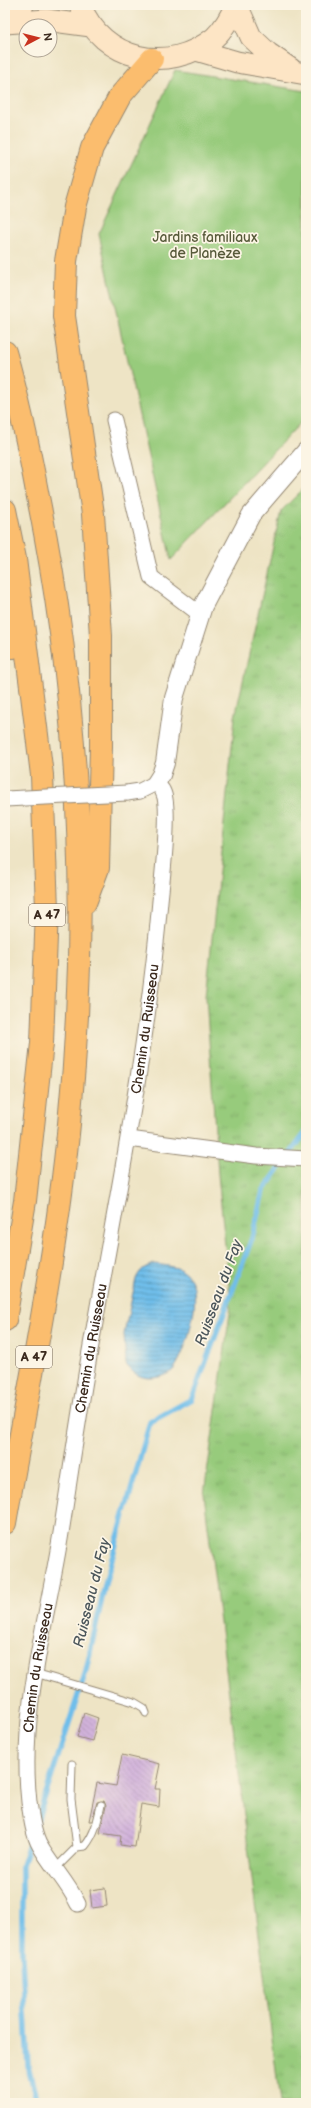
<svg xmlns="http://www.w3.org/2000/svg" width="311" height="2108" font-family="'Balsamiq Sans',sans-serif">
<defs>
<pattern id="grass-tufts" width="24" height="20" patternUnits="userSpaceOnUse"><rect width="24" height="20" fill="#97cb7c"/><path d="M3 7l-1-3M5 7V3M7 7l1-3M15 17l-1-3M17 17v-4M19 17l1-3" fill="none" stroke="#83ae6b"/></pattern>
<pattern id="water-rules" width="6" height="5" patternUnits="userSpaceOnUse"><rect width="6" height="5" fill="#6fbeea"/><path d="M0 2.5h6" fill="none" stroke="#5c9bbd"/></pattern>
<pattern id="building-back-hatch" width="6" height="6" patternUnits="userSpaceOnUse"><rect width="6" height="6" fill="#d2b3db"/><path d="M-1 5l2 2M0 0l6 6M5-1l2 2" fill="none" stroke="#ac92b1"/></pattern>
</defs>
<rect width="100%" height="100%" fill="#fcf5e5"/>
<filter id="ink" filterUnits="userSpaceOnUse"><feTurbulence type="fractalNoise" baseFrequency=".025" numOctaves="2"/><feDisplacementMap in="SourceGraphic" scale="8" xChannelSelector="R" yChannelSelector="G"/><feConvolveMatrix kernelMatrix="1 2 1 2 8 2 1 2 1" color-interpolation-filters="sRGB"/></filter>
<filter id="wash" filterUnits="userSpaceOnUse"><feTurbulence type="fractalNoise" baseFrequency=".012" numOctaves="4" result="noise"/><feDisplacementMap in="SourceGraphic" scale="16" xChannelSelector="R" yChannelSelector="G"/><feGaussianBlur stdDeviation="0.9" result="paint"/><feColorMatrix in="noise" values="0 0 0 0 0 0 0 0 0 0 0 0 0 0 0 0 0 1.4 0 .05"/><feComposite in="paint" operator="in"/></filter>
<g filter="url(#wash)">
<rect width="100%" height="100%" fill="#eee4c5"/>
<path fill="url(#grass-tufts)" stroke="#697a4d" d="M306,486v1617h-26l-76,-609 27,-188 -13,-132 -12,-178 29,-279 46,-206z"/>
<path fill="#97cb7c" stroke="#697a4d" d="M175,70l131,21v326l-135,143 -72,-326z"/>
<path fill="url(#water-rules)" stroke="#557484" d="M154,1264c14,2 30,2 37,16 11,18 -5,74 -18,90 -5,5 -15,8 -22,8 -11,0 -19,-5 -25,-14l-2,-30 12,-55c4,-9 8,-12 18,-15z"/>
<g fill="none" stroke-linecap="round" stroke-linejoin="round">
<path stroke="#6fbeea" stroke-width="5.5" d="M37,1821l49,-150 20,-91 44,-158 42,-23 60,-161 11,-47 43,-59
M32,1835l-10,30v93l6,107 9,38"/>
</g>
<g id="blocks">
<path fill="url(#building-back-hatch)" d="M84,1713l14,5 -6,23 -15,-4z
M122,1755l38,9 -5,25h5l-1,18 -18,-3 -6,43 -15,-2 1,-9 -21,-3 6,-27 -2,-5 -7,1 -5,19h-3l8,-38 19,3z
M105,1888l2,18 -15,2 -2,-18z"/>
</g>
</g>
<g filter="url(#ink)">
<use href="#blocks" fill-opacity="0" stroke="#948772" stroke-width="1"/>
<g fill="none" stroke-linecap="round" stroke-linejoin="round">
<g stroke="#948772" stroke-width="9">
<path id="service" d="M35,1673l99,29 10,6 2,5
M72,1764l-1,35 6,48
M56,1868l21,-21 8,-1c10,-12 13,-27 16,-41"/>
</g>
<g stroke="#948772" stroke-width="17">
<g id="minor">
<path d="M114,420l37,157 50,38"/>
<path d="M129,1139l127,17 50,3"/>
<path id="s1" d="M78,1904c-10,-21 -26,-37 -38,-58 -7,-12 -9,-30 -11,-44 -10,-90 18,-180 32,-269 11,-70 21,-140 34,-210 25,-141 53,-280 65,-422 2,-20 11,-95 3,-109 -1,-4 -5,-6 -7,-9l-16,8 -13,2"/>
</g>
</g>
<g stroke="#948772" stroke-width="20">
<path id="tertiary" d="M156,783l5,-8 4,-12 9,-65 29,-92 48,-91 55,-64"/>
</g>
<g stroke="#948772" stroke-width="23">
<path id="secondary" d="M80,5c23,56 88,70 134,33 10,-9 16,-21 22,-33
M237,5l14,32 17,16 23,16
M5,12l18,-7
M5,23l41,-3 45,6
M196,50l41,12 69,12"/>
</g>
<g stroke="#948772" stroke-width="24">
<path id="motorway" d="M5,352c14,48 24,96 33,145 42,207 52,417 31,627 -13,134 -41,267 -64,399
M5,510l10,49 27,216 5,134 -5,134 -17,158 -20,119
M5,607l8,40
M85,903l13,-35 3,-122v-110l-8,-122 -29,-198 2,-55 9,-54 17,-59 28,-52 32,-37"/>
</g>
<use href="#service" stroke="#fff" stroke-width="7"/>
<use href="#minor" stroke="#fff" stroke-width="15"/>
<use href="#tertiary" stroke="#fff" stroke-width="18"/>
<use href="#secondary" stroke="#fde5c5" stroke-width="21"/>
<use href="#motorway" stroke="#fbbd6e" stroke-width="22"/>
<g stroke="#948772" stroke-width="17" stroke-linecap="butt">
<path id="minor-bridge" d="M5,799l122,-6"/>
</g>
<use href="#minor-bridge" stroke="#fff" stroke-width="15"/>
</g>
</g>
<g text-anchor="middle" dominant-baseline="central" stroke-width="3.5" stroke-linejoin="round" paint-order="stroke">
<g fill="#fcf5e5" stroke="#75675a" stroke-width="1">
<rect x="29" y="904" width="36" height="22" rx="3"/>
<rect x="16" y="1346" width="36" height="22" rx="3"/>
</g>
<g font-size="13" font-weight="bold" fill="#3b2a1e">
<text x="47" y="915">A 47</text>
<text x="34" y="1357">A 47</text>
</g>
<g font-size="14" fill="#575a3a" stroke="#fcf5e5">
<text x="205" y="237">Jardins familiaux<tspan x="205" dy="16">de Planèze</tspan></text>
</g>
<g font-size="14" fill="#3b2a1e" stroke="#fcf5e5">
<text stroke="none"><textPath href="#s1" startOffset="898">Chemin du Ruisseau</textPath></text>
<text stroke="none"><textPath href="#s1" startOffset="574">Chemin du Ruisseau</textPath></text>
<text stroke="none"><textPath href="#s1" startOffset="250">Chemin du Ruisseau</textPath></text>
</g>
<g font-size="15" font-style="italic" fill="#4b565b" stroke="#fcf5e5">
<text transform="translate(219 1293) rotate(-70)">Ruisseau du Fay</text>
<text transform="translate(92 1593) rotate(-76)">Ruisseau du Fay</text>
</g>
</g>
<rect width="311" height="2108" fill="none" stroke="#fcf5e5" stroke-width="20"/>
<g transform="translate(38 38) rotate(83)"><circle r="19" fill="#fcf5e5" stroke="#afa495"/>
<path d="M0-3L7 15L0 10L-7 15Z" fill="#c8321e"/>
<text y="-6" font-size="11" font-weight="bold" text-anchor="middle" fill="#3b2a1e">N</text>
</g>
</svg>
